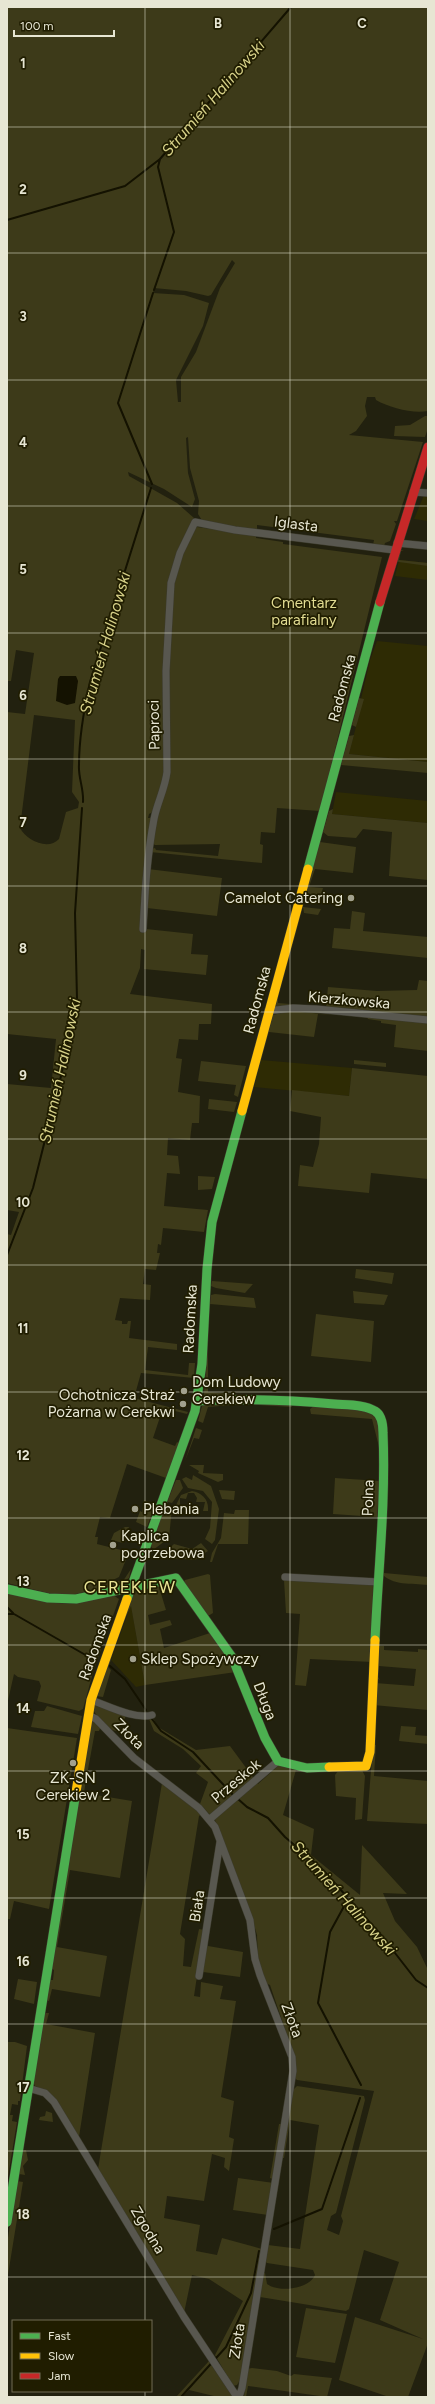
<svg xmlns="http://www.w3.org/2000/svg" width="435" height="2404" font-family="Figtree,sans-serif">
<rect width="100%" height="100%" fill="#22210f"/>
<path fill="#2e2b04" d="M424,495h4v26l-14,-2z
M399,560l29,3v17l-33,-4z
M377,641l51,5v116l-79,-8 14,-55h-2l9,-39z
M336,792l92,9v22l-96,-9z
M261,1060l91,8 -3,28 -95,-9z
M131,1605l14,80 -9,2 -25,-27z"/>
<path fill="#3d3a19" fill-rule="evenodd" d="M7,7h421v404c-15,3 -38,-3 -52,-11l-1,-3h-8l-2,9 2,10 -11,15 -7,4 74,7 -26,79h-3l2,3 -6,17 -5,2 -1,3 -11,-1 1,-5 -117,-15v5l-54,-8 -5,-8 1,-13 -9,-33 -2,-31 -2,1 2,35 7,26 -3,8 -28,-18 -36,-17 1,4 48,27 17,15 -23,53 -2,6 3,9 4,-18 18,-38 3,-3 59,8v3l27,4v2l99,13 -62,254 -43,-3 -2,25 -14,-1 -1,12 3,1 -1,18 -112,-11 1,-3 4,-1 1,2 62,6 2,-12 -65,1 -3,-2 1,-31 -4,2 -1,4h4l-4,51 74,9 -5,38 -70,-8 -1,21 47,5 -2,20 17,1 -2,20 -62,-6 1,-19 -4,-1 -1,19 -10,26 82,10 -1,20h-12l-1,16 -19,-1 -3,19 6,1 -4,33 22,4 -1,27h-7l-2,17 -22,-2 -1,17 11,1 2,18 -13,-1 -3,33 44,4 -4,22 -41,-4 -2,17 -3,-1 -1,9h3l-4,17 -11,-1 -2,15 8,1 -1,15 -30,-2 -5,22 7,1v3h5l1,-3h3l-2,17 48,6v6l-29,-3 -3,23 43,5 1,-12h6l-1,15 -53,-5 -7,25 54,14 -1,2 -24,-6 -10,30 22,8 2,-4 2,1 -13,35 -39,-14 -17,54 -10,-1 -5,20h3l-1,7 32,8 -10,25 -8,4h12l8,-12 -2,9 -11,7 -47,10 -23,-2 -41,-10v-349l4,1 8,-23 -12,-2v-126l44,4 5,-49 -49,-5v-322l18,2 9,-61 -18,-3 -5,31h-4zM232,260l3,3 -15,25 -24,64 -15,25v25h-3l-2,-22 27,-54 6,-23 -25,-8 -31,-2 1,-5 32,3 22,5 3,-1zM34,715l41,5 -3,72 7,10 -1,6 -12,4 -7,27c-11,12 -33,1 -39,-11z
M425,416h3v12l-3,9 -31,-1 1,-10 15,-1z
M399,550h5l-3,1 -2,9 29,3v3l-29,-4 -3,-1z
M359,698l5,1 -8,28 -4,-2z
M354,735l-5,19 79,8v11l-87,-8 8,-29z
M333,809l-1,5 96,9v57l-39,-4 3,-44 -29,-3 -7,9 -28,-2 -5,-4 6,-21z
M320,842l36,5 -3,26 -38,-4 -6,18 14,1 -5,16 -15,-2z
M303,907l18,2 -3,6 -14,-2z
M352,911l13,2 -2,18 65,6v21l-96,-10 2,-20 16,1z
M419,980l9,1v37l-149,-10 -4,-3 3,-11v9l48,4 2,-20 49,4 40,-1z
M289,1011l47,4 -18,-1 -4,23 -45,-5 -1,2 5,-19z
M367,1017l61,6v28l-34,-4 2,-22 -15,-2v-2l-13,-2z
M354,1060l32,3v4l-32,-3z
M201,1061l45,5 -8,31 -4,-2 2,-10 -38,-4z
M352,1068l76,8v103l-57,-6 -2,20 -71,-7 2,-21 13,2 6,-23 2,-27 -31,-6 2,-21 57,6z
M209,1099l28,3 -3,10 -26,-3z
M198,1176l17,1 -3,12 -14,1z
M356,1269l38,4 -2,11 -37,-6z
M212,1281l41,3 -8,9 -29,-5 -5,-2z
M353,1291l35,4 -4,10 -30,-2z
M215,1294l39,4 2,10 -46,-4 1,-9z
M316,1314l58,7 -3,41 -60,-6z
M208,1347v45l33,3 -35,3 -2,-4z
M290,1402l2,5 -48,-3 -36,3 -5,16 -5,-2 4,-15 4,-3z
M314,1406c16,3 62,-2 66,19 2,6 -1,16 -1,22l-7,-28 -61,-5 -1,-5z
M196,1428l6,2 -3,9 -5,-1 -9,23z
M189,1465h15l-1,8 20,1v6l-5,2 -20,-9 1,-2z
M193,1475l18,11 8,23 -4,31 -3,4 -7,-5 5,-11 2,-26 -9,-11 -15,-3 -6,-9 4,-2 6,3z
M335,1478l45,3 -3,36 -44,-3z
M176,1480h4l3,8 -11,15 -4,-1 -2,3z
M219,1490l16,1 -1,9 -12,-1z
M192,1491c10,2 17,8 16,20h-5l2,-9h-9l1,-4 -3,-5h-6l-2,6 -6,-1v8l-4,-1 5,-10z
M144,1500l11,5 -8,22 -11,-5 4,-11 2,1z
M169,1504l3,4 -3,30 -16,12 -2,-4 14,-40 2,1z
M235,1510h14l-1,34h-30l-6,18h-2l2,-9 9,-15 3,-25 10,1z
M125,1527h4l-6,16 -12,-3 3,-7z
M201,1543l7,8 -13,9 -35,-3 14,-13 18,5z
M383,1546h2l-1,27 44,4v8c-16,-2 -36,1 -47,-12z
M208,1574l2,1 3,38 -5,3 -25,-33 2,-3z
M284,1580l84,4 5,2 -1,76 -62,-3 -4,27 -11,-1 5,-71 -14,-1z
M176,1582l-17,5 7,23 -18,5 2,10 20,-5 2,5 -12,4 4,19 46,-15 -22,-32 40,54 8,17 -91,13 -14,-79 -8,17 12,-34z
M7,1593l49,10 19,1 38,-9 6,4 -25,70 -11,40 -4,2 -42,-10 4,-15 -2,-5 -21,-4 -4,-3 -7,31z
M378,1646h6v4l34,2v-3l10,1v60l-55,-5 2,-22 39,3 2,-17 -37,-3 -1,11 2,3 -2,-1z
M111,1660l-3,7 3,3 -8,27 -7,-1 11,-35z
M94,1705l32,11 -8,15c-10,0 -21,-13 -25,-22z
M47,1706l35,10 -4,18 -47,-7 4,-16h9z
M153,1718l5,9 38,23 34,-4 28,38 21,-19 17,5 -13,45 31,14 -3,26 49,40 2,-50 45,49 -24,-1 12,28 22,26 11,23v373l-20,54h-19l-50,-17 16,-63 68,22 -43,-19 19,-58 -35,-12 -15,59 -3,2 -86,-14 2,-24h3l2,11c12,9 42,5 48,-9l-2,-5 -46,-7 -2,-2 3,-16 32,4 19,-124 -29,-5 -6,38h-2l11,-68 4,-4 67,10 1,4 -29,113 -5,3 -4,14 12,5 4,-14 -2,-5 33,-125 -77,-11 -2,-2 -3,-28 -22,-65 -5,-2 -7,-23 -1,-25 -5,-17 -37,-98 -15,-16 8,-22 -12,-9 5,-7 -18,-17 -29,-18 -5,-12z
M93,1721l8,5 -2,5h-4l-8,44 -3,-1 6,-52z
M401,1726l15,1 -1,8 13,1v8l-29,-3z
M7,1728l70,10 -28,171 -35,-8 -4,18h-3z
M373,1745h3l-2,31 54,5v43l-61,-3z
M362,1770l3,6 -3,43 -7,1 1,-22 -20,-2 -1,-21 3,-4z
M82,1779l4,1 -2,13 48,8 -12,77 -50,-8 -13,77 50,9 -7,41 -48,-8 -3,12 -3,-1 3,-20h4l1,-10 -2,-1z
M162,1783l40,31 -3,2 -19,118 5,5 -2,27 8,1 8,-38 5,1 -10,66 6,1 1,-15 22,4 -3,13 16,2 -15,96 13,4 -5,36 5,2 -5,32 -5,-4 1,-9 -13,-4 -8,47 -37,-5 -3,22 36,7 -4,26 21,4 5,-17 40,11 -22,131 -3,5 -4,1 -18,-31 28,-54 -34,-22 -17,-4 -8,38 -86,-144z
M207,1944l1,2 35,6 -3,25 -37,-5z
M18,1979l19,3 -3,22 -20,-5z
M44,2013h5l-3,11 49,9 -16,104 -29,-44 -15,-7 -2,-4z
M7,2042h8l12,4 -7,55h-2v4l-6,-1 -2,11h3l-1,6 5,1 -10,61z
M46,2111l6,2 1,9 -14,-2 1,-3 5,-1z
M279,2124h4l-10,55 -3,-1z
M23,2150h3l2,10 -5,6 2,9 -6,-1z
M238,2178l36,5 -6,32 -35,-5z
M17,2181l6,1 -16,99v-37z
M306,2308l41,6 -12,49 -39,-6z
M209,2361l24,36h-15l-29,-7 -7,7h-6z
M252,2368l25,3 14,5 3,-2 38,4 -5,19 -79,-11 -2,11h-2l3,-28z"/>
<path fill="#141201" d="M60,676h16l2,5 -3,22 -8,2 -11,-4 2,-22z"/>
<g fill="none" stroke-linecap="round" stroke-linejoin="round">
<path stroke="#141201" stroke-width="2" d="M7,220l118,-34 35,-27
M154,290l20,-58 -16,-65 2,-8 131,-152
M152,484l-34,-81 35,-110
M83,802c1,-13 -5,-25 -4,-37 0,-28 5,-56 11,-83l61,-194
M7,1255l26,-67 28,-112 16,-77 -2,-86 7,-105
M7,1607l6,6
M7,1614h7l82,47
M110,1666l15,13 21,31
M152,1719l9,12 32,21 40,43
M238,1799l9,8 21,11 17,19 38,33 58,65 35,45 12,8
M348,1899l-18,33 -12,71 43,82
M274,2229l48,-20 38,-111
M181,2397l45,-50 25,-54 8,-42"/>
<g stroke="#3c3b2c" stroke-width="8">
<path id="street" d="M413,492l15,1
M397,543l31,3
M143,929c2,-37 4,-73 11,-110 3,-16 11,-30 13,-47l-1,-101 5,-88 9,-30 15,-31 40,8 159,20
M268,1011l25,-3 23,1 112,11
M285,1577l93,5
M91,1700c17,6 44,20 61,15
M88,1715l8,4 38,39 65,50 16,19 35,93 5,39 5,16 32,82 1,14 -51,317 -3,9
M210,1819l68,-58
M199,1976l21,-134
M28,2088l17,5 9,9 130,215 53,80"/>
</g>
<g stroke="#3c3b2c" stroke-width="10">
<path id="fast" d="M308,869l72,-267
M197,1401c47,-3 90,-1 137,3 12,1 30,0 41,7 7,4 8,15 8,22 3,69 -5,139 -8,207
M7,1589l41,9 28,1 100,-21 56,79 33,81 13,23 29,7 22,-1
M127,1599l68,-188 7,-47 5,-95 5,-47 30,-111
M7,2222l69,-430"/>
</g>
<g stroke="#3c3b2c" stroke-width="10">
<path id="slow" d="M242,1111l66,-242
M329,1767l37,-1 4,-14 5,-112
M76,1792l15,-92 36,-101"/>
</g>
<g stroke="#3c3b2c" stroke-width="10">
<path id="jam" d="M380,602l48,-155"/>
</g>
<use href="#street" stroke="#58574f" stroke-width="7"/>
<use href="#fast" stroke="#4caf50" stroke-width="9"/>
<use href="#slow" stroke="#ffc107" stroke-width="9"/>
<use href="#jam" stroke="#c62828" stroke-width="9"/>
</g>
<path fill="none" stroke="#e7e6d3" stroke-width="1" stroke-opacity="0.55" d="M145,7v2314M290,7v2390M7,127h421M7,253h421M7,380h421M7,506h421M7,633h421M7,759h421M7,886h421M7,1012h421M7,1139h421M7,1265h421M7,1392h421M7,1518h421M7,1645h421M7,1771h421M7,1898h421M7,2024h421M7,2151h421M7,2277h421M145,2391v6"/>
<g fill="#a2a18e" stroke="#201d00" stroke-width="1.5">
<circle cx="351" cy="898" r="4"/>
<circle cx="184" cy="1391" r="4"/>
<circle cx="183" cy="1404" r="4"/>
<circle cx="135" cy="1509" r="4"/>
<circle cx="113" cy="1545" r="4"/>
<circle cx="133" cy="1659" r="4"/>
<circle cx="73" cy="1763" r="4"/>
</g>
<g text-anchor="middle" dominant-baseline="central" stroke-width="3.5" stroke-linejoin="round" paint-order="stroke">
<g font-size="15" fill="#e7e6d3" stroke="#201d00">
<text transform="translate(296 524) rotate(7)">Iglasta</text>
<text transform="translate(342 688) rotate(-75)">Radomska</text>
<text transform="translate(154 725) rotate(-91)">Paproci</text>
<text transform="translate(257 1000) rotate(-75)">Radomska</text>
<text transform="translate(349 1000) rotate(5)">Kierzkowska</text>
<text transform="translate(190 1319) rotate(-87)">Radomska</text>
<text transform="translate(368 1498) rotate(-88)">Polna</text>
<text transform="translate(95 1647) rotate(-70)">Radomska</text>
<text transform="translate(265 1701) rotate(69)">Długa</text>
<text transform="translate(129 1734) rotate(45)">Złota</text>
<text transform="translate(236 1781) rotate(-40)">Przeskok</text>
<text transform="translate(197 1906) rotate(-81)">Biała</text>
<text transform="translate(292 2020) rotate(69)">Złota</text>
<text transform="translate(148 2230) rotate(59)">Zgodna</text>
<text transform="translate(237 2341) rotate(-81)">Złota</text>
</g>
<g font-size="15" fill="#e2dc92" stroke="#201d00">
<text x="304" y="603">Cmentarz<tspan x="304" dy="17">parafialny</tspan></text>
</g>
<g font-size="15" fill="#e7e6d3" stroke="#201d00" text-anchor="start">
<text x="343" y="898" text-anchor="end">Camelot Catering</text>
<text x="192" y="1382">Dom Ludowy<tspan x="192" dy="17">Cerekiew</tspan></text>
<text x="175" y="1395" text-anchor="end">Ochotnicza Straż<tspan x="175" dy="17">Pożarna w Cerekwi</tspan></text>
<text x="143" y="1509">Plebania</text>
<text x="121" y="1536">Kaplica<tspan x="121" dy="17">pogrzebowa</tspan></text>
<text x="141" y="1659">Sklep Spożywczy</text>
<text x="73" y="1778" text-anchor="middle">ZK-SN<tspan x="73" dy="17">Cerekiew 2</tspan></text>
</g>
<g font-size="16" font-style="italic" fill="#d7d188" stroke="#201d00">
<text transform="translate(213 98) rotate(-49)">Strumień Halinowski</text>
<text transform="translate(105 643) rotate(-74)">Strumień Halinowski</text>
<text transform="translate(60 1071) rotate(-78)">Strumień Halinowski</text>
<text transform="translate(344 1898) rotate(48)">Strumień Halinowski</text>
</g>
<g font-size="17" letter-spacing="1" fill="#ebe596" stroke="#201d00">
<text x="130" y="1587">CEREKIEW</text>
</g>
</g>
<g font-size="13" text-anchor="middle" font-weight="bold" fill="#e7e6d3" stroke="#201d00" stroke-width="3.5" stroke-linejoin="round" paint-order="stroke">
<text x="218" y="28">B</text>
<text x="362" y="28">C</text>
<text x="23" y="68">1</text>
<text x="23" y="194">2</text>
<text x="23" y="321">3</text>
<text x="23" y="447">4</text>
<text x="23" y="574">5</text>
<text x="23" y="700">6</text>
<text x="23" y="827">7</text>
<text x="23" y="953">8</text>
<text x="23" y="1080">9</text>
<text x="23" y="1207">10</text>
<text x="23" y="1333">11</text>
<text x="23" y="1460">12</text>
<text x="23" y="1586">13</text>
<text x="23" y="1713">14</text>
<text x="23" y="1839">15</text>
<text x="23" y="1966">16</text>
<text x="23" y="2092">17</text>
<text x="23" y="2219">18</text>
</g>
<rect width="435" height="2404" fill="none" stroke="#e7e6d3" stroke-width="16"/>
<rect x="12" y="2320" width="140" height="72" fill="#201d00" stroke="#706d54"/>
<rect x="20" y="2333" width="20" height="6" fill="#4caf50" stroke="#706d54"/>
<text x="48" y="2340" font-size="12" fill="#e7e6d3">Fast</text>
<rect x="20" y="2353" width="20" height="6" fill="#ffc107" stroke="#706d54"/>
<text x="48" y="2360" font-size="12" fill="#e7e6d3">Slow</text>
<rect x="20" y="2373" width="20" height="6" fill="#c62828" stroke="#706d54"/>
<text x="48" y="2380" font-size="12" fill="#e7e6d3">Jam</text>
<path d="M14 30v6h100v-6" fill="none" stroke="#e7e6d3" stroke-width="2"/>
<text x="20" y="30" font-size="12" fill="#e7e6d3" stroke="#201d00" stroke-width="3" paint-order="stroke">100 m</text>
</svg>
